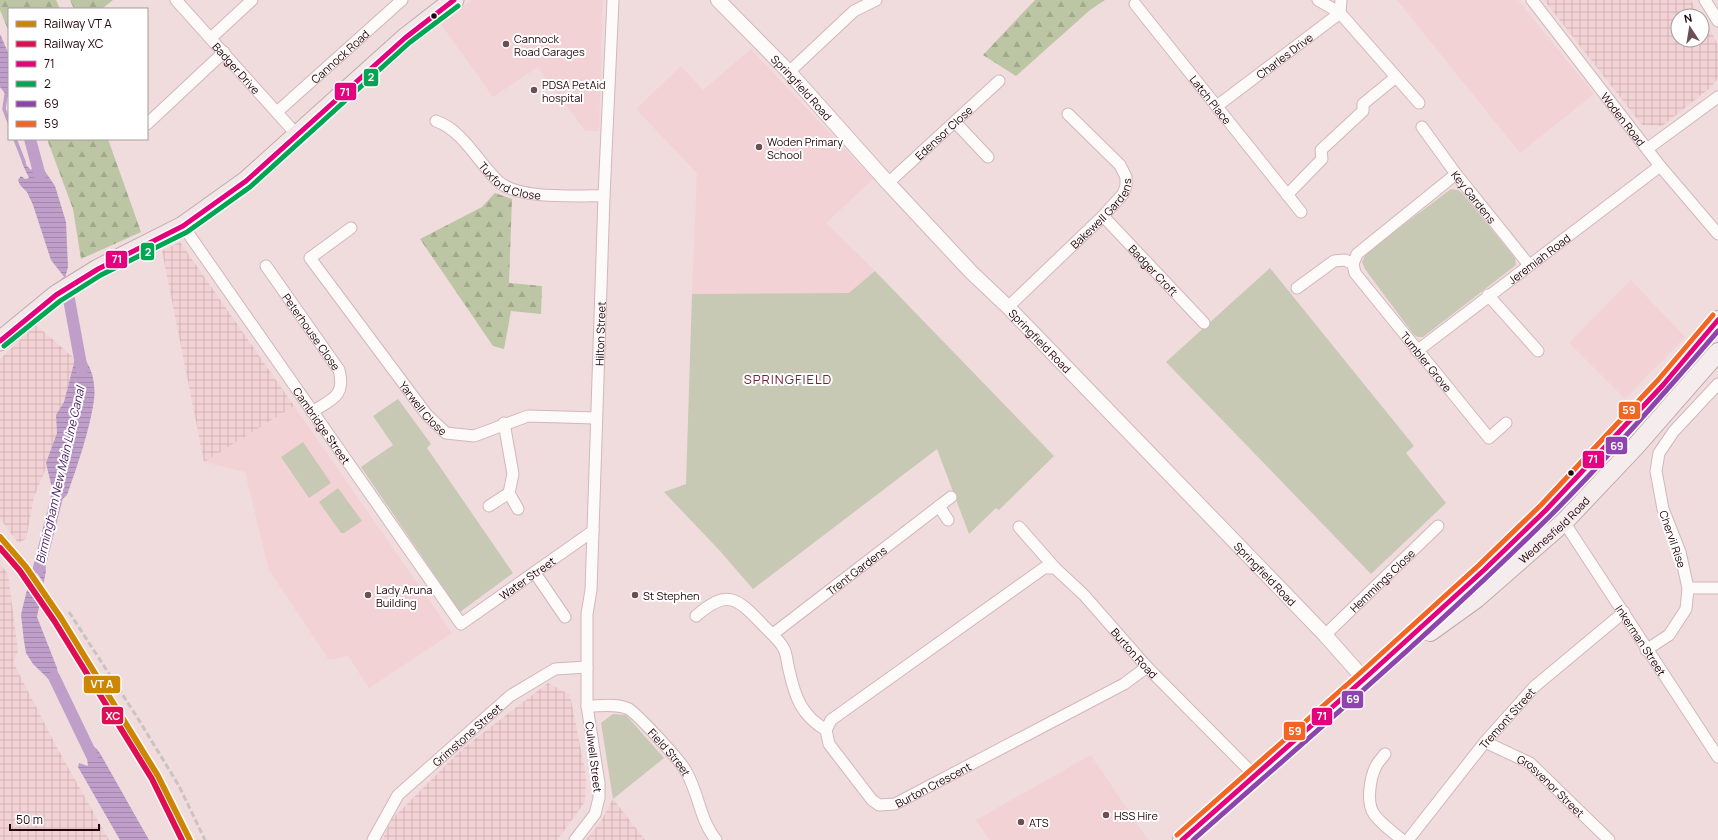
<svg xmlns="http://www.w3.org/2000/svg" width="1718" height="840" font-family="Manrope,sans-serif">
<defs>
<pattern id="industrial-grid" width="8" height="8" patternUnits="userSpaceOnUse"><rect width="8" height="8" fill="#f3d2d5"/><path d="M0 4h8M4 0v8" fill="none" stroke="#d0b3b6"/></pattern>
<pattern id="forest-firs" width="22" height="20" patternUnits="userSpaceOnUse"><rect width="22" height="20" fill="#bcc6a4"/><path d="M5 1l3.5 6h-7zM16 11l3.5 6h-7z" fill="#a1a88c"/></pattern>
<pattern id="water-rules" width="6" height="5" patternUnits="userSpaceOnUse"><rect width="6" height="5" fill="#bf9fca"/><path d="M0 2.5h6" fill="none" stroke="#a487ac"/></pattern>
</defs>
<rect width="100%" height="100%" fill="#f0dbdd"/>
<path fill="#f3d2d5" d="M472,0h131l-4,131h-14l-17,-23 -12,-13 -18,-28 -45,30 -53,-74z
M1397,0h121l76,94 -74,59z
M751,49l122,130 -47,44 49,48 -25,22 -158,1 5,-121 -61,-64 45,-43 22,24z
M1631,280l54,57 -60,62 -56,-56z
M294,406l158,227 -83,55 -21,-32 -19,4 -60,-90 -24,-98 -41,-10z
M1091,755l57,85h-158l-14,-20z"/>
<path fill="url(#industrial-grid)" d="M1544,0h147l7,16h-20v24h24v-20l9,11 7,15v32l-7,9 -49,39 -20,-1z
M180,242l114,164 -90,56 -42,-211z
M36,325l39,34 -11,43 -8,13 1,18 -11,35 -12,29 -8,42 -8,4 -18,-25v-159z
M0,564l8,10 10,77 -5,11 43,84 53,94h-109z
M548,683l22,12 16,81 -1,26 -28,38h-175l10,-21 70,-70z
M613,799l32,41h-59l14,-17z"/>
<path fill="#c7c9b5" d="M1451,189l7,1 4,3 53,65 1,7 -93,72h-5l-4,-2 -49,-66 -3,-7 4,-9z
M1270,268l144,178 -8,7 40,50 -75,71 -205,-212z
M875,271l179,185 -55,54 -3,-2 -27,26 -32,-85 -184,140 -33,-38 -56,-59 22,-8 6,-190 157,-1z
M398,399l33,45 -4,4 86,125 -53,39 -99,-145 32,-22 -20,-29z
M303,442l28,41 -22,15 -28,-41z
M338,488l24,33 -18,12h-3l-22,-31z
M613,714l13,1 38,43 -51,41 -12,-76z"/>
<path fill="url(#forest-firs)" d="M0,0h56l4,9h-51v23l-9,-22z
M70,0h43l-11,9h-28z
M1035,0h70l-15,10 -74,66 -33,-21z
M47,139h61l33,93 -60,27 -8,-50z
M495,193l17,6 -3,84 33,3 -1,28 -30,-3 -7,38 -11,-3 -73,-107 62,-32z"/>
<path fill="url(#water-rules)" d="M0,34l9,21v44l-9,-12z
M23,157l4,9 4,4 5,-8 6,5 13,19 11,36 2,45 -3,11 -14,-18 -18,-55 -6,-13 -7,-7 -2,-5 3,-4 4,3 4,-1 -7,-15z
M80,355c12,9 16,29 14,45 -4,29 -17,67 -27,95l-11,10 -10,-42 11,-30 -1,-18 8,-13 11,-43z
M43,554l3,17 -9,46 20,51 4,23 -28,-27 -7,-11 -2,-12 -3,-26 2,-9 9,-36z
M85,741l12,8 4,6 48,85h-29l-42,-73 1,-4 9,3z"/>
<path fill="#f0dbdd" d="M32,566l14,20 -6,21 -14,-21z"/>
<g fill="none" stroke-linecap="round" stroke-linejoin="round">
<path stroke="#bf9fca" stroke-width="3.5" d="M9,93l-3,2 -2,14 5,13
M15,139l9,23"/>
<path stroke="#bf9fca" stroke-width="12" d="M30,139l10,37
M66,283l16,87
M39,568l20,-79
M54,677l38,79"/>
<g stroke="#d2b7bb" stroke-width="13">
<g id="minor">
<path id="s1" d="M176,0l121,135"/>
<path d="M1318,0l22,13 79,90"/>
<path id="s2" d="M1532,0l128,166 58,68"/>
<path d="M1705,0l13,21"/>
<path id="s3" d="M1135,4l166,208"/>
<path d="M211,38l41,-38"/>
<path d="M789,72l65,-61 22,-11"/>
<path id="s4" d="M1217,106l123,-93 1,-13"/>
<path id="s5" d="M277,112l125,-112"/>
<path id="s6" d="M436,121c28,10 42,42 63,61 21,18 78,13 105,14"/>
<path d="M955,122l33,35"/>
<path d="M147,124l77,-72"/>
<path id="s7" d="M1422,127l34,47 73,91"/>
<path d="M1647,149l71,-52"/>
<path id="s8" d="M1456,174l-99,80 -4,10 2,9 134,165 17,-15"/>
<path id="s9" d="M888,183l111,-102"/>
<path d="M1287,195l35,-36 -1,-9 42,-39v-7l33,-27"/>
<path id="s10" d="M1103,216l101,107"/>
<path id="s11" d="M183,226l278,398 132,-93"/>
<path id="s12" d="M351,228l-41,30 117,157 19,18 28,3 54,-20 68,2"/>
<path id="s13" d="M266,266l73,104c7,26 -7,29 -27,42"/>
<path d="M1297,288l37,-27 11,-1 8,4"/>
<path d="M1488,295l50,56"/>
<path id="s14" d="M1008,307l95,-91 20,-22 3,-8v-9l-6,-12 -52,-51"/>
<path id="s15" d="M1417,351l243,-185"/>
<path d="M504,423l9,51 -4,19 9,16"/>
<path d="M489,506l20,-13"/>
<path d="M939,506l9,14"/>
<path id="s16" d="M1564,522l154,235"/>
<path id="s17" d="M1019,527l36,41 29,27 63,72 107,108"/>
<path id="s18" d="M1055,568h-11l-213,152 -5,10 3,14 43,56 7,5 16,-1 229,-120 23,-17"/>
<path d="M535,573l30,44"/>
<path d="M1688,588h30"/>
<path d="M696,616c31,-27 40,-19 66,8 7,8 17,15 22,25 3,6 3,14 5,21 6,27 12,45 37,60"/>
<path id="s19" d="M773,634l178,-137"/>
<path id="s20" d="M1325,635l113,-109"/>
<path d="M1646,650l23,-15 17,-26 2,-21 -8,-36 -17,-43 -7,-38 3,-18 15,-22 44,-47"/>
<path id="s21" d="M587,706c13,0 31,-3 42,3 9,6 54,54 58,64 12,22 13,47 29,67"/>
<path id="s22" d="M1485,742l45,21 79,77"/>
<path d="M1385,754c-3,4 -7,8 -9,12 -6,12 -10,37 -2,48 7,10 19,18 28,26"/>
<path id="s23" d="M373,840l25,-45 112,-99 45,-27 32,-2"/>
<path id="s24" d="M575,840l20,-26 4,-16v-15l-12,-77v-92l4,-24 2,-59 11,-335 9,-196"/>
<path id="s25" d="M1408,840l77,-98 49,-55 90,-75"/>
</g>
</g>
<g stroke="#d2b7bb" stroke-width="16">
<g id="tertiary">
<path id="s26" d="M718,0l71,72 99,111 83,89 37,35 317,328 39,44"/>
</g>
</g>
<g stroke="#bfaaac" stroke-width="20">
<g id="primary">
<path id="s27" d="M1430,632l46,-33 88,-77 71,-75 83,-95"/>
<path d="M1182,840l182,-161 120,-109 62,-60 117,-125 55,-65"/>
</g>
</g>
<g stroke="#bfaaac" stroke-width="21">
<path id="trunk" d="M0,341l56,-46 42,-26 85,-43 63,-45 159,-143 49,-38"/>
</g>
<use href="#minor" stroke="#fdfafa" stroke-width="11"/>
<use href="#tertiary" stroke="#fdfafa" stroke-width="14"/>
<use href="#primary" stroke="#f5eded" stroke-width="18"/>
<use href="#trunk" stroke="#f3e8e9" stroke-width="19"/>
<path stroke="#cac3c4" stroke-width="3" stroke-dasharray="6 3" stroke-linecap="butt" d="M69,612l68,105 42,69 26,54"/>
<g stroke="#fff" stroke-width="8">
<path id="bus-1" d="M0,341l56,-46 42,-26 85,-43 63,-45 159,-143 49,-38
M1182,840l182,-161 120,-109 62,-60 117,-125 55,-65"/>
</g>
<g stroke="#fff" stroke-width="8">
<path id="bus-2" d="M4,346l56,-45 41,-26 86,-43 63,-45 159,-144 49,-37"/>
</g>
<g stroke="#fff" stroke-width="8">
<path id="bus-3" d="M1193,840c120,-106 243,-211 357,-324 59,-59 114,-122 168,-185"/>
</g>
<g stroke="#fff" stroke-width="8">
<path id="bus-4" d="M1177,835l182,-161 120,-109 62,-60 117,-125 55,-65"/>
</g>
<use href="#bus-1" stroke="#e5007d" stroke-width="5"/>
<use href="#bus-2" stroke="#00a651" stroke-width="5"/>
<use href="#bus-3" stroke="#8e44ad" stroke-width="5"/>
<use href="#bus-4" stroke="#f26522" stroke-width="5"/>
<g stroke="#fff" stroke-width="9">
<path id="rail-1" d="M0,537l26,30 35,51 97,158 32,64"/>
</g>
<g stroke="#fff" stroke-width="9">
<path id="rail-2" d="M0,548l20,23 35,51 97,157 30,61"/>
</g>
<use href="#rail-1" stroke="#cd8602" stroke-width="6"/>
<use href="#rail-2" stroke="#df0d52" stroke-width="6"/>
</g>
<g fill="#23040a" stroke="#fff" stroke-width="1.5">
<circle cx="434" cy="16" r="3.5"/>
<circle cx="1571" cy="473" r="3.5"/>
</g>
<g fill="#6b4f54" stroke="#fff" stroke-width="1.5">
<circle cx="506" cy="44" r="4"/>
<circle cx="534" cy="90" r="4"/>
<circle cx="759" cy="147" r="4"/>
<circle cx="368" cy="595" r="4"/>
<circle cx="635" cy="595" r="4"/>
<circle cx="1106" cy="815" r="4"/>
<circle cx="1021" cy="822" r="4"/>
</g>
<g text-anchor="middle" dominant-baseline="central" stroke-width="4" stroke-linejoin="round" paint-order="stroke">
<g font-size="11" fill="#23040a" stroke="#fff" text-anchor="start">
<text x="514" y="38">Cannock<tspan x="514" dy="13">Road Garages</tspan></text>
<text x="542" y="84">PDSA PetAid<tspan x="542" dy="13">hospital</tspan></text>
<text x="767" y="141">Woden Primary<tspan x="767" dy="13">School</tspan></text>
<text x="376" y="589">Lady Aruna<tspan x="376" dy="13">Building</tspan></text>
<text x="643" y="595">St Stephen</text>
<text x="1114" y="815">HSS Hire</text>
<text x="1029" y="822">ATS</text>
</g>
<g font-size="11" fill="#23040a" stroke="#fff">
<text stroke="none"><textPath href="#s5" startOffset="84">Cannock Road</textPath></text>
<text stroke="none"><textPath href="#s4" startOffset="84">Charles Drive</textPath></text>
<text stroke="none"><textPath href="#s1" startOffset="91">Badger Drive</textPath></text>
<text stroke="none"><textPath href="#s26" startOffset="121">Springfield Road</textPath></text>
<text stroke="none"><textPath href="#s3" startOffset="122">Latch Place</textPath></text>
<text stroke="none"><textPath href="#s2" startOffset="150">Woden Road</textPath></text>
<text stroke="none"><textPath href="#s9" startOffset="75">Edensor Close</textPath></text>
<text stroke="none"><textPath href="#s6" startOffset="98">Tuxford Close</textPath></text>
<text stroke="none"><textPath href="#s7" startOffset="87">Key Gardens</textPath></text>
<text stroke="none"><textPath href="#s14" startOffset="133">Bakewell Gardens</textPath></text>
<text stroke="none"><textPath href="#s15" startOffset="153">Jeremiah Road</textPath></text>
<text stroke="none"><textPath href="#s10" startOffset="74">Badger Croft</textPath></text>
<text stroke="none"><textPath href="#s13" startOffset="80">Peterhouse Close</textPath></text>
<text stroke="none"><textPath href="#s24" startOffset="515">Hilton Street</textPath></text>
<text stroke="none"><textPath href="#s26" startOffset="469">Springfield Road</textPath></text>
<text stroke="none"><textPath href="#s8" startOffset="261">Tumbler Grove</textPath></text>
<text stroke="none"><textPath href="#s12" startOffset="239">Yarwell Close</textPath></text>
<text stroke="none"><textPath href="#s11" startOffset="243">Cambridge Street</textPath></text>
<text stroke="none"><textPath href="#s27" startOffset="161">Wednesfield Road</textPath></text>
<text transform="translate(1673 539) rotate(71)">Chervil Rise</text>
<text stroke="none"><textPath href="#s19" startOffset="105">Trent Gardens</textPath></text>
<text stroke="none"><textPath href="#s26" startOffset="793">Springfield Road</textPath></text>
<text stroke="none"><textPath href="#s11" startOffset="566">Water Street</textPath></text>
<text stroke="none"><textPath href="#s20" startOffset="79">Hemmings Close</textPath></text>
<text stroke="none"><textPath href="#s16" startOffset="141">Inkerman Street</textPath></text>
<text stroke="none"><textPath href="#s17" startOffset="171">Burton Road</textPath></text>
<text stroke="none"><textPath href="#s25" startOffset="157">Tremont Street</textPath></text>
<text stroke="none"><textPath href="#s23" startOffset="143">Grimstone Street</textPath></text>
<text stroke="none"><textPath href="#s21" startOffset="102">Field Street</textPath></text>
<text transform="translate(594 757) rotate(83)">Culwell Street</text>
<text stroke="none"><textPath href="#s18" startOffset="436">Burton Crescent</textPath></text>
<text stroke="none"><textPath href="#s22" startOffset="80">Grosvenor Street</textPath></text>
</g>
<g font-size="12" font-style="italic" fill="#4a1a63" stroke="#fff">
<text transform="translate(60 475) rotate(-77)">Birmingham New Main Line Canal</text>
</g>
<g font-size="13" letter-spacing="1" fill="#722434" stroke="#fff">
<text x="788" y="379">SPRINGFIELD</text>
</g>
</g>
<g stroke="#fff" stroke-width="1.5">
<rect x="363" y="68" width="16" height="19" rx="4" fill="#00a651"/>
<rect x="334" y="82" width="23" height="19" rx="4" fill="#e5007d"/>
<rect x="140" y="242" width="15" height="19" rx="4" fill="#00a651"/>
<rect x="105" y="250" width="23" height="19" rx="4" fill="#e5007d"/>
<rect x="1618" y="401" width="23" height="19" rx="4" fill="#f26522"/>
<rect x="1605" y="436" width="23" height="19" rx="4" fill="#8e44ad"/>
<rect x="1582" y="450" width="23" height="19" rx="4" fill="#e5007d"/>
<rect x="83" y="675" width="38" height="19" rx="4" fill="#cd8602"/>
<rect x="1341" y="690" width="23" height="19" rx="4" fill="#8e44ad"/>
<rect x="101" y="706" width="23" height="19" rx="4" fill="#df0d52"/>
<rect x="1311" y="707" width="22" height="19" rx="4" fill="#e5007d"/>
<rect x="1283" y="721" width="23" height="20" rx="4" fill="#f26522"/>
</g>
<g font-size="11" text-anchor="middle" font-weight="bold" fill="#fff">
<text x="371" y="81">2</text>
<text x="345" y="96">71</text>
<text x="148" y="256">2</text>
<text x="117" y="263">71</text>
<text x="1629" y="414">59</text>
<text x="1617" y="450">69</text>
<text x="1593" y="463">71</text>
<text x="102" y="688">VT A</text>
<text x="1353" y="703">69</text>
<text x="113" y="720">XC</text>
<text x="1322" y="720">71</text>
<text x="1295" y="735">59</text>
</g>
<rect x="8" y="8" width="140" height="132" fill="#ffffff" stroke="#a79b9d"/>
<rect x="16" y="21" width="20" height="6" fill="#cd8602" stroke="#a79b9d"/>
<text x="44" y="28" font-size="12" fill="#23040a">Railway VT A</text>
<rect x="16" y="41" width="20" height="6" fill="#df0d52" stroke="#a79b9d"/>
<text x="44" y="48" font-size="12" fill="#23040a">Railway XC</text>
<rect x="16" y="61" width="20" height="6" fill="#e5007d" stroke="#a79b9d"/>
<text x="44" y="68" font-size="12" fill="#23040a">71</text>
<rect x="16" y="81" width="20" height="6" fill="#00a651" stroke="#a79b9d"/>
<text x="44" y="88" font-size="12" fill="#23040a">2</text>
<rect x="16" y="101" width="20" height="6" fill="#8e44ad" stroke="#a79b9d"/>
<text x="44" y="108" font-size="12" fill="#23040a">69</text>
<rect x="16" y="121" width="20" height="6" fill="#f26522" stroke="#a79b9d"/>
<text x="44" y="128" font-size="12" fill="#23040a">59</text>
<g transform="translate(1690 28) rotate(348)"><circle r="19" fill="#ffffff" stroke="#a79b9d"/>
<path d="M0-3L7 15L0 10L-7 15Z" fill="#6b4f54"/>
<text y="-6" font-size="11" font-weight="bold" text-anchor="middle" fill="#23040a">N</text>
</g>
<path d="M10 824v6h89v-6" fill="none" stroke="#23040a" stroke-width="2"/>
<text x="16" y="824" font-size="12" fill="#23040a" stroke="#ffffff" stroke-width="3" paint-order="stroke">50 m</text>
</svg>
